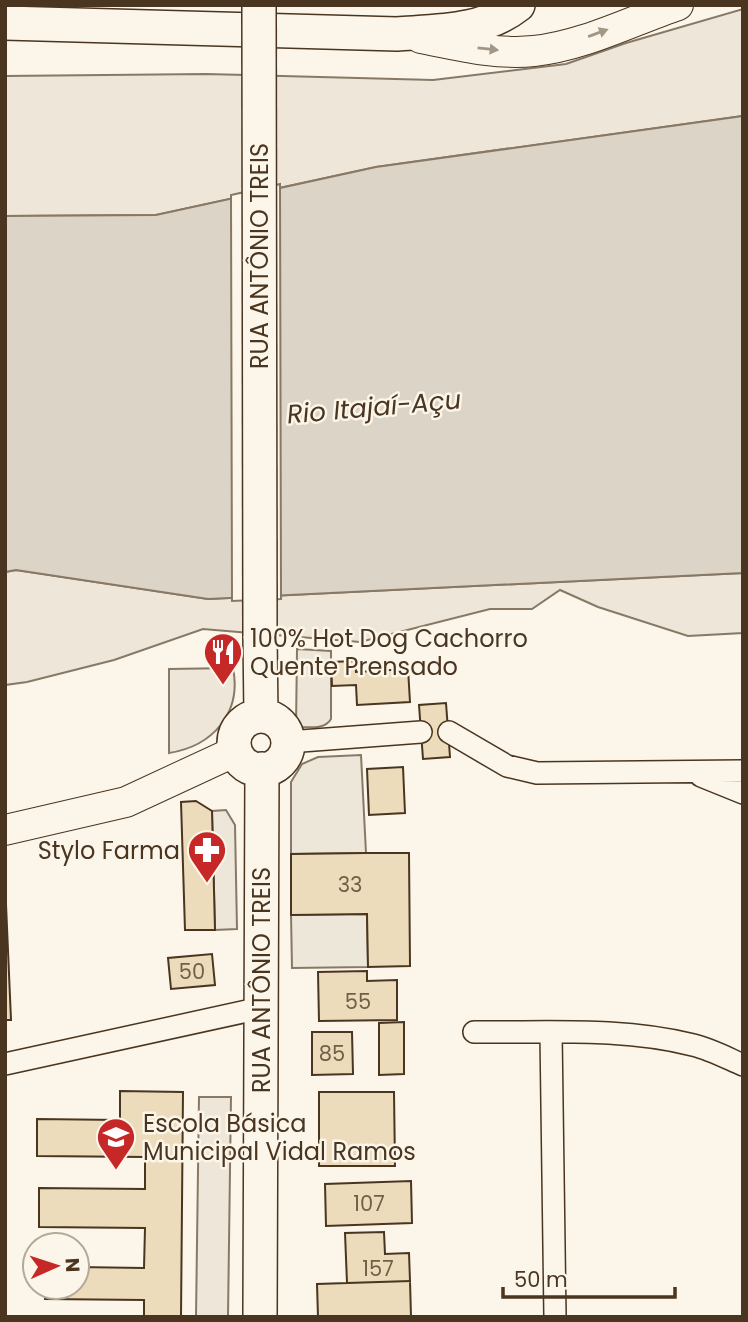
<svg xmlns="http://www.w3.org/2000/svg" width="748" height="1322" font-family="Poppins,sans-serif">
<rect width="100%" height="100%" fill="#fbf6e9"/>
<path fill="#ede6d9" stroke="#887966" stroke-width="2" d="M743,9v107l-367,51 -220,48 -151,1v-140l201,-2 227,6 133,-16 60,-21z
M16,570l192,29 535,-26v60l-55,3 -90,-29 -38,-17 -28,19h-42l-130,33 -157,-13 -89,31 -87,22 -22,3v-113z
M297,649l34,2v68c-6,11 -23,8 -35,8z
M233,668c9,45 -20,78 -64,85v-84z
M199,1097h32l-3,220h-32z"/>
<path fill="#ede7d9" stroke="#887966" stroke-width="2" d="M361,755l5,98 -75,1v-72l11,-18 16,-7z
M226,810l9,15 2,104 -22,1 -3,-119z
M367,914l1,53 -76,1 -1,-53z"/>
<path fill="#dcd4c6" stroke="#887966" stroke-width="2" d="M743,116v457l-535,26 -192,-29 -11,2v-356l151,-1 220,-48z"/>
<path fill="#fbf6e9" stroke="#887966" stroke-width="2" d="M280,184l1,415 -49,2 -1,-406z"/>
<path fill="#ecdcbc" stroke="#4a3520" stroke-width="2" d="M355,661l1,11 52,-3 2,33 -53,3 -1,-20 -24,1 -1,-24z
M446,703l4,54 -27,2 -4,-54z
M403,767l2,46 -36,2 -2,-46z
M196,801l16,10 3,119h-30l-4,-128z
M366,853h43l1,113 -42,1 -1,-53 -76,1v-61z
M5,881l6,139h-6z
M212,954l3,31 -44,4 -3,-31z
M367,971v10l30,-1v40l-78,1 -1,-49z
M404,1022v52l-25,1v-52z
M312,1032h40l1,42 -41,1z
M120,1091l63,1 -2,225h-144l107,-1v-16l-99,-1v-12h32v-20l67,1 1,-40 -106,-1v-39l106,1v-32l-108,-1v-37l83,1z
M319,1092h75l1,74h-76z
M411,1181l1,42 -86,3 -1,-42z
M384,1232l1,22 24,-1 1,28 -63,2 -2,-50z
M410,1281l1,36h-93l-1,-33z"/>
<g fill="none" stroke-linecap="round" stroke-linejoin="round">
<g stroke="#4a3520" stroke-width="24">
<path id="street" d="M449,732l58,34 30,7 206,-2
M288,742l133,-10
M701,776l42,17
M474,1032c73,1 147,-5 219,13 17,4 34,13 50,20
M551,1033l4,284
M5,1064l256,-56"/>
</g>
<g stroke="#4a3520" stroke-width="32">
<path id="secondary" d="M421,38c36,7 75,17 113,13 49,-5 97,-30 144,-46
M5,830l121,-28 110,-51"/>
</g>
<g stroke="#4a3520" stroke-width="36">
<path id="primary" d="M5,23l392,11c41,-3 87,-2 121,-29
M260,636l1,80
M234 743a27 27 0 1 1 54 0a27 27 0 1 1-54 0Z
M260,1317l2,-548"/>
</g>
<use href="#street" stroke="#fbf6e9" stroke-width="21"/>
<use href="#secondary" stroke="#fbf6e9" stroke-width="30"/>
<use href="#primary" stroke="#fbf6e9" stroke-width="33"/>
<g stroke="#4a3520" stroke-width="36" stroke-linecap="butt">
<path id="primary-bridge" d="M259,5l1,631"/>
</g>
<use href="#primary-bridge" stroke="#fbf6e9" stroke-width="33"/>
</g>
<defs><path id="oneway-solid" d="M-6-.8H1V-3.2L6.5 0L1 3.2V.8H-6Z" transform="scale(1.75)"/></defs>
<g fill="#a29684">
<use href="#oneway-solid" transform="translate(598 33) rotate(-20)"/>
<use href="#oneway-solid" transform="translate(488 49) rotate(6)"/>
</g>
<defs>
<g id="restaurant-pin" transform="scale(2.0125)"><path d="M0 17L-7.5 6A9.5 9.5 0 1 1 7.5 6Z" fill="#c62828" stroke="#fbf6e9"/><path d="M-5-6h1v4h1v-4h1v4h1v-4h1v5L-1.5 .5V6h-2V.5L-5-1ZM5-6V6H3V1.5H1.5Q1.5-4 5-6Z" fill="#fff"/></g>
<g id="pharmacy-pin" transform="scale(2.0125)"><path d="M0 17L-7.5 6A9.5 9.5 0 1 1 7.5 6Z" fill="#c62828" stroke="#fbf6e9"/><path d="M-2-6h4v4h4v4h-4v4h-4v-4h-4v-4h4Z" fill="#fff"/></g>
<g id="school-pin" transform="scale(2.0125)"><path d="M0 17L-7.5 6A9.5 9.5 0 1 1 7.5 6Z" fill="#c62828" stroke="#fbf6e9"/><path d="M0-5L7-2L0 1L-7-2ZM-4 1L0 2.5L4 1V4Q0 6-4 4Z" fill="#fff"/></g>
</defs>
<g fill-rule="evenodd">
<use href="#restaurant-pin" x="223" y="652"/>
<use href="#pharmacy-pin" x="207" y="850"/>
<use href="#school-pin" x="116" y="1137"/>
</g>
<g text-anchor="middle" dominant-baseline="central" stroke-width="5" stroke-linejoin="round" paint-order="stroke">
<g font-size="21" fill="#725f47">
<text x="350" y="884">33</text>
<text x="192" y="971">50</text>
<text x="358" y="1001">55</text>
<text x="332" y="1053">85</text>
<text x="369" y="1203">107</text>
<text x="378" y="1268">157</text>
</g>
<g font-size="24" fill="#4a3520" stroke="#fbf6e9">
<text transform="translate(259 256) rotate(-90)">RUA ANTÔNIO TREIS</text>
<text transform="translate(261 980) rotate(-90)">RUA ANTÔNIO TREIS</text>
</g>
<g font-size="24" fill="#4a3520" stroke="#fbf6e9" text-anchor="start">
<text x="250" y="638">100% Hot Dog Cachorro<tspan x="250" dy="28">Quente Prensado</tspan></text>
<text x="180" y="850" text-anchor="end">Stylo Farma</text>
<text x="143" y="1123">Escola Básica<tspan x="143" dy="28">Municipal Vidal Ramos</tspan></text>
</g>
<g font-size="26" font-style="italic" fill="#4a3520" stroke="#fbf6e9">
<text transform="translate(374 407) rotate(-5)">Rio Itajaí-Açu</text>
</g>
</g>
<rect width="748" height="1322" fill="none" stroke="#4a3520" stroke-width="14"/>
<g transform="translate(56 1266) rotate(87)"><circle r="33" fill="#fbf6e9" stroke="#b4a999" stroke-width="2"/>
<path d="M0-5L12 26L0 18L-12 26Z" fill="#c62828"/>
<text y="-10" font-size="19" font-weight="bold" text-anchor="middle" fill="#4a3520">N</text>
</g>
<path d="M503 1287v10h172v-10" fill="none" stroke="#4a3520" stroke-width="3.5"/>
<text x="514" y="1287" font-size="21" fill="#4a3520" stroke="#fbf6e9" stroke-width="5" paint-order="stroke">50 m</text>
</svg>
